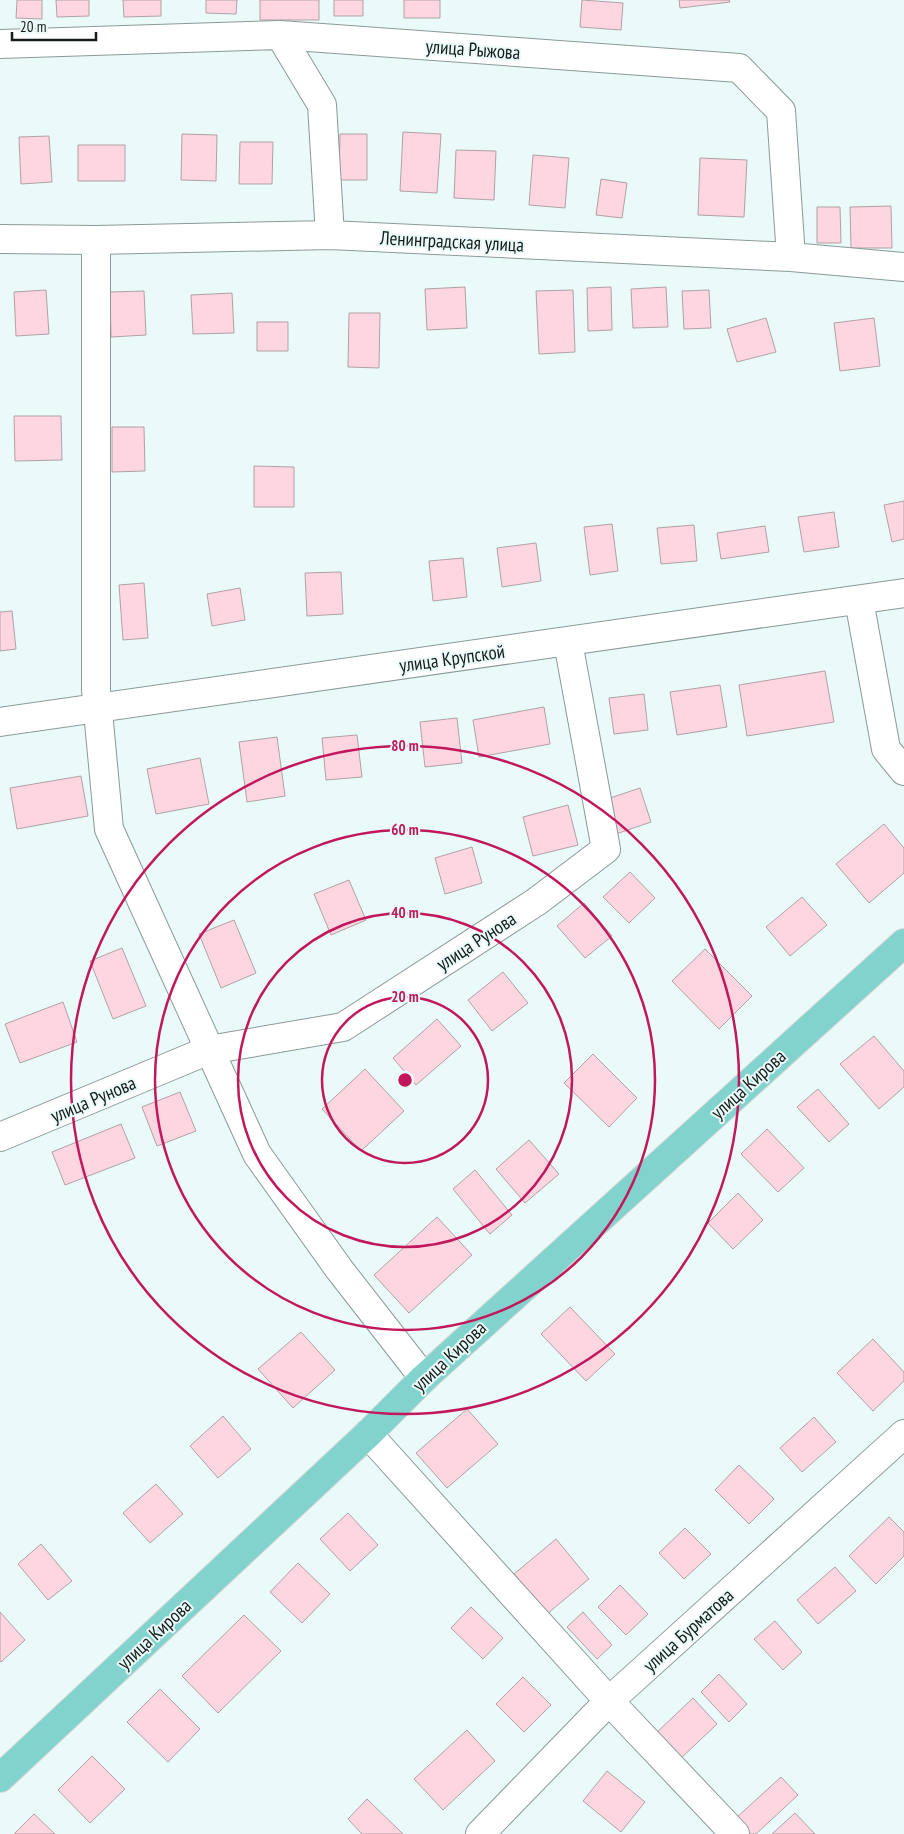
<svg xmlns="http://www.w3.org/2000/svg" width="904" height="1834" font-family="'PT Sans Narrow',sans-serif">
<rect width="100%" height="100%" fill="#e9faf8"/>
<path fill="#fed6e1" stroke="#b0a1a5" d="M17,0h25v19l-26,-1z
M56,0h33v16l-32,1z
M123,0h38v16l-37,1z
M206,0h31l-1,14 -30,-1z
M260,0h59v20h-59z
M334,0h29v16h-29z
M404,0h36v18h-36z
M582,0l41,3 -2,27 -41,-3z
M679,0h50l1,2 -50,6z
M403,132l38,2 -4,59 -37,-2z
M182,134l35,1 -1,46 -35,-1z
M340,134h27v46h-28z
M49,136l3,46 -31,2 -2,-47z
M240,142h33l-1,42h-33z
M78,145h47v36h-47z
M456,150l40,1 -2,49 -40,-2z
M533,155l36,3 -4,50 -36,-3z
M700,158l47,2 -3,57 -46,-2z
M601,179l26,4 -5,35 -26,-3z
M891,206l1,42h-41l-1,-41z
M817,207h23l1,36h-24z
M465,287l2,41 -40,2 -2,-41z
M611,287l1,43 -24,1 -1,-43z
M666,287l2,40 -35,1 -2,-39z
M46,290l3,44 -33,2 -2,-44z
M573,290l2,62 -36,2 -3,-63z
M709,290l2,38 -27,1 -2,-38z
M144,291l2,44 -35,2 -1,-45z
M232,293l2,40 -41,1 -2,-39z
M349,313h31l-1,55 -31,-1z
M766,318l10,34 -39,10 -10,-33z
M874,318l6,48 -40,5 -6,-48z
M257,322h31v29h-31z
M14,416h47l1,44 -47,1z
M112,427h32l1,44 -33,1z
M254,466l40,1v40h-40z
M904,501v38l-12,3 -8,-37z
M834,512l5,35 -35,5 -6,-35z
M612,524l6,47 -28,4 -6,-48z
M694,525l3,36 -36,3 -4,-36z
M765,526l4,26 -48,7 -4,-26z
M536,543l5,38 -39,6 -5,-39z
M463,558l4,39 -34,4 -4,-40z
M341,572l2,42 -36,2 -2,-43z
M144,583l4,55 -25,2 -4,-55z
M240,588l5,32 -33,6 -5,-32z
M12,611l4,38 -16,2v-39z
M825,671l9,51 -87,14 -8,-51z
M720,685l7,42 -50,8 -7,-43z
M644,694l4,36 -34,4 -5,-36z
M544,707l6,37 -71,13 -6,-37z
M457,718l5,45 -37,4 -5,-45z
M357,735l5,42 -36,3 -4,-42z
M277,737l8,59 -38,6 -8,-60z
M200,758l9,46 -53,10 -9,-45z
M81,776l7,40 -71,13 -7,-41z
M640,788l11,34 -38,13 -12,-34z
M568,805l10,40 -45,11 -10,-39z
M884,824l20,24v25l-35,30 -33,-39z
M472,847l10,36 -37,11 -10,-36z
M630,872l25,26 -26,25 -26,-26z
M349,880l17,40 -35,15 -17,-41z
M802,897l25,28 -37,31 -24,-29z
M584,903l28,33 -27,22 -28,-32z
M234,920l22,53 -35,15 -22,-54z
M122,948l24,58 -33,13 -23,-58z
M705,949l47,47 -33,33 -47,-48z
M503,972l25,31 -36,28 -24,-31z
M63,1002l14,40 -57,21 -15,-39z
M437,1019l24,27 -45,39 -23,-27z
M874,1036l30,35v16l-25,22 -39,-45z
M593,1054l44,44 -28,29 -45,-44z
M365,1069l39,42 -43,40 -39,-42z
M818,1089l31,35 -20,18 -32,-35z
M180,1092l16,39 -39,15 -15,-39z
M121,1124l14,34 -70,27 -13,-33z
M767,1129l37,39 -26,24 -37,-38z
M529,1140l30,34 -34,29 -29,-34z
M475,1170l37,45 -22,19 -37,-45z
M738,1193l25,27 -30,29 -25,-26z
M437,1217l35,38 -63,58 -35,-38z
M570,1307l45,47 -29,27 -45,-47z
M301,1332l34,38 -42,38 -35,-39z
M873,1339l31,33v9l-31,30 -36,-38z
M467,1409l31,35 -51,44 -31,-35z
M223,1416l28,33 -33,29 -28,-32z
M814,1417l22,25 -34,30 -22,-24z
M739,1465l35,34 -25,25 -34,-34z
M156,1484l27,30 -33,29 -27,-30z
M348,1513l30,32 -28,26 -30,-32z
M889,1517l15,15v24l-28,28 -27,-28z
M685,1528l26,26 -27,25 -25,-26z
M556,1539l33,40 -42,35 -33,-40z
M41,1544l31,37 -24,19 -30,-36z
M298,1563l32,31 -28,29 -32,-31z
M835,1567l21,24 -38,33 -21,-24z
M620,1585l28,29 -22,21 -28,-28z
M471,1607l32,31 -20,21 -32,-31z
M0,1612l25,28 -24,22 -1,-1z
M583,1612l29,33 -15,14 -30,-32z
M244,1615l37,36 -63,62 -36,-37z
M775,1621l27,31 -19,18 -29,-31z
M719,1674l28,30 -18,18 -28,-30z
M523,1677l28,28 -27,27 -28,-28z
M160,1689l40,40 -32,33 -41,-40z
M693,1698l24,26 -40,38 -24,-26z
M467,1730l28,31 -52,49 -29,-31z
M92,1756l33,33 -35,34 -32,-33z
M607,1771l38,31 -24,30 -38,-31z
M781,1777l17,18 -42,39h-7l-14,-15z
M367,1799l36,35h-41l-14,-15z
M795,1813l20,21h-43z
M34,1814l21,20h-41z"/>
<g fill="none" stroke-linecap="round" stroke-linejoin="round">
<g stroke="#8a9a98" stroke-width="30">
<path id="minor" d="M280,35l42,70 8,130
M0,44l280,-9 459,33 42,43 10,146
M0,239l96,1 234,-5 461,22 113,10
M96,240v450l13,139 148,325 82,115 85,109
M859,600l27,149 18,22
M0,722l904,-129
M0,1137l209,-87 134,-23 193,-125 70,-53 -38,-207
M368,1434l241,267 126,133
M480,1834l129,-133 295,-267"/>
</g>
<g stroke="#d5d6d6" stroke-width="30">
<path id="major" d="M0,1778l368,-344 56,-56 480,-435"/>
</g>
<use href="#minor" stroke="#fff" stroke-width="28"/>
<use href="#major" stroke="#82d3ce" stroke-width="28"/>
</g>
<g fill="none" stroke="#c2185b" stroke-width="2.5">
<circle cx="405" cy="1080" r="83"/>
<circle cx="405" cy="1080" r="167"/>
<circle cx="405" cy="1080" r="250"/>
<circle cx="405" cy="1080" r="334"/>
</g>
<g text-anchor="middle" dominant-baseline="central" stroke-width="4" stroke-linejoin="round" paint-order="stroke">
<g font-size="19" fill="#151b1b" stroke="#e9faf8">
<text transform="translate(473 49) rotate(4)">улица Рыжова</text>
<text transform="translate(452 241) rotate(3)">Ленинградская улица</text>
<text transform="translate(452 658) rotate(-8)">улица Крупской</text>
<text transform="translate(476 941) rotate(-33)">улица Рунова</text>
<text transform="translate(748 1084) rotate(-42)">улица Кирова</text>
<text transform="translate(93 1099) rotate(-23)">улица Рунова</text>
<text transform="translate(449 1356) rotate(-43)">улица Кирова</text>
<text transform="translate(688 1630) rotate(-42)">улица Бурматова</text>
<text transform="translate(154 1634) rotate(-43)">улица Кирова</text>
</g>
</g>
<circle cx="405" cy="1080" r="8" fill="#c2185b" stroke="#e9faf8" stroke-width="2.5"/>
<g font-size="15" text-anchor="middle" font-weight="bold" fill="#c2185b" stroke="#e9faf8" stroke-width="4" stroke-linejoin="round" paint-order="stroke">
<text x="405" y="751">80 m</text>
<text x="405" y="835">60 m</text>
<text x="405" y="918">40 m</text>
<text x="405" y="1002">20 m</text>
</g>
<path d="M12 32v8h84v-8" fill="none" stroke="#151b1b" stroke-width="2.5"/>
<text x="20" y="32" font-size="15" fill="#151b1b" stroke="#e9faf8" stroke-width="4" paint-order="stroke">20 m</text>
</svg>
